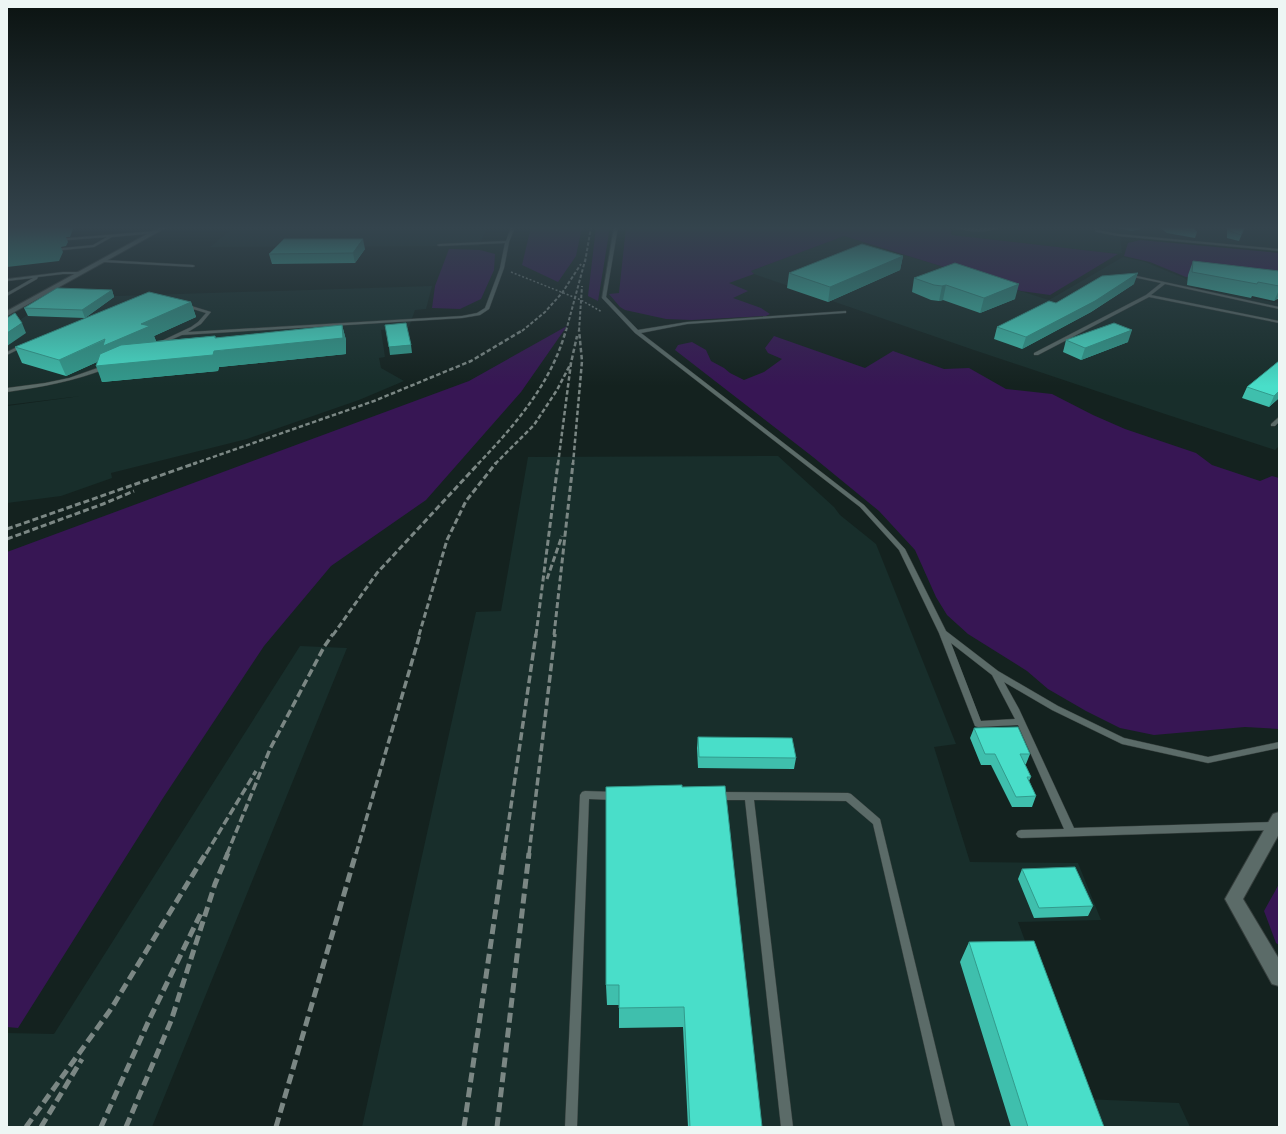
<svg xmlns="http://www.w3.org/2000/svg" width="1286" height="1134" font-family="'Times New Roman',serif">
<rect width="100%" height="100%" fill="#14221f"/>
<path fill="#182e2b" d="M235,227h252l-8,19 -269,1z
M953,227h326v24l-159,-15 2,17 -4,1 -166,-19 3,-7z
M844,236l205,64 74,-43 22,5 39,16 15,11 80,14v143l-4,4 -110,-36 -194,-65 -217,-75 -3,-3z
M432,286l-6,23 -11,1 -6,17 -28,3 4,27 -6,1 2,10 23,13 -45,19 -112,39 -136,34 1,5 -51,18 -54,7v-97l74,-10 -74,9v-77l52,-33 58,1z
M778,456l56,51 6,8 36,29 80,200 -22,3 36,115 108,1 23,57 -83,2 66,177 95,4 11,24h-828l114,-515 25,-1 27,-154z
M300,646l47,2 -195,479h-145v-94l47,1z"/>
<path fill="#371654" d="M531,227h51l-6,29 -18,26 -36,-17z
M596,227h14l-12,74 -10,-5z
M626,227h324l2,8 166,19 -68,41 -29,-4 -177,-55 -93,35 3,3 -25,9 19,8 -15,7 28,10 9,6 -4,2 -74,4 -26,-1 -41,-9 -5,-3 -11,-13 10,-1z
M1140,240l139,13v29l-71,-7 -22,2 -36,-15 -26,-6 4,-13z
M449,249l31,1 15,4 -1,16 -13,29 -21,10 -28,-1 3,-22z
M567,326l-46,66 -95,108 -95,66 -67,80 -101,152 -145,230 -11,-1v-475l462,-171z
M774,336l91,32 28,-17 51,18 25,-1 37,21 46,5 41,21 32,14 71,24 16,12 48,16 12,-5 7,2v251l-34,-2 -91,8 -34,-7 -34,-17 -38,-22 -21,-18 -59,-37 -21,-19 -11,-18 -21,-47 -36,-39 -66,-54 -138,-107 3,-5 14,-3 14,8 5,11 13,7 6,5 14,7 20,-8 18,-13 -14,-6 -3,-5z
M1279,884v61l-3,-2 -12,-32z"/>
<g fill="none" stroke-linecap="round" stroke-linejoin="round">
<g stroke="#363f3d" stroke-width="1">
<path id="service" d="M511,227h4l-6,15 -5,26 -15,41 -9,6 -18,3 -280,17 -23,10 -4,-1 36,-17 7,-5 8,-9 -23,-7v-2h2l26,8 -10,12 -13,8 274,-16 15,-3 8,-5 15,-40 5,-25 -66,3 -2,-1 2,-1 67,-3z
M614,227h4l-12,70 32,33 49,-8 159,-11v2h-2l-157,11 -46,9 223,172 41,44 41,82 52,40 60,35 66,32 84,19 71,-15v6l-71,15 -86,-19 -70,-34 -48,-28 15,27 55,119 201,-6 3,1v6l-3,1 -254,8 -3,-1 -2,-3 2,-3 3,-1 43,-1 -46,-104 -40,2 -3,-1 -36,-93 -40,-83 -39,-43 -225,-174 -33,-35zM951,643l41,32 23,44 -34,2z
M955,227l23,2 23,-2c-13,6 -33,6 -46,0z
M1093,227h4l1,3 20,4 161,15v2l-161,-15 -22,-4z
M156,231h1v2l-45,4 -18,10 -41,4 -2,-1 2,-1 40,-4 14,-8 -51,4 -1,-1 2,-1z
M104,260l89,5 2,1 -2,1 -90,-5 -1,-1z
M63,272h18l2,1 -2,1h-18l-25,3 -1,2 -30,17v-3l26,-15 -26,3v-2z
M1128,274l151,33v2l-114,-25 -14,11 128,26v2l-130,-26 -111,58h-4v-2l112,-58 15,-12 -33,-7z
M21,345l4,1 -18,9v-3z
M106,365l3,2 -1,1c-33,13 -66,19 -101,24v-4l38,-5 24,-5z
M1279,417v5l-4,4h-4v-2z
M585,791l30,1 3,1 2,3 -2,3 -3,1 -26,-1 -12,328h-12l15,-332 2,-3z
M718,792l130,1 3,1 29,25 75,308h-12l-70,-303 -27,-23 -92,-1 39,327h-12l-36,-327h-27l-3,-1 -2,-3 2,-3z"/>
</g>
<g stroke="#363f3d" stroke-width="2">
<path id="minor" d="M160,227h7l-160,89v-5z
M1279,812v22l-36,65 36,60v27l-7,-2 -47,-85 48,-85z"/>
</g>
<path stroke="#778381" stroke-width="1.5" stroke-dasharray="2 2" stroke-linecap="butt" d="M511,272l70,28 21,12"/>
<use href="#service" fill="#5b6b68" fill-rule="evenodd"/>
<use href="#minor" fill="#5b6b68" fill-rule="evenodd"/>
<path stroke="#7b8784" stroke-width="2" stroke-dasharray="3.5 2" stroke-linecap="butt" d="M585,262l6,-35
M522,331l23,-19 17,-19 19,-29
M566,331l20,-74
M579,331l3,-45"/>
<path stroke="#7b8784" stroke-width="2.5" stroke-dasharray="4.5 2.5" stroke-linecap="butt" d="M193,464l181,-63 97,-40 52,-31
M478,464c37,-39 73,-80 88,-134
M495,464l39,-39 23,-35 14,-27
M558,464l13,-101 6,-27
M573,464l9,-103 -3,-31"/>
<path stroke="#7b8784" stroke-width="3" stroke-dasharray="6 3" stroke-linecap="butt" d="M7,529l189,-66
M7,539l96,-35 31,-13
M547,579l15,-43
M333,635l44,-62 102,-110
M419,635l28,-95 19,-39 30,-38
M536,635l22,-172
M554,635l19,-172"/>
<path stroke="#7b8784" stroke-width="3.5" stroke-dasharray="8 3.5" stroke-linecap="butt" d="M206,854l50,-83
M227,854l43,-105 54,-102 9,-13
M356,854l64,-220
M504,854l32,-220
M529,854l26,-220"/>
<path stroke="#7b8784" stroke-width="5" stroke-dasharray="10 5" stroke-linecap="butt" d="M26,1127l85,-118 95,-156
M41,1127l41,-68
M101,1127l49,-109 51,-105
M126,1127l45,-106 44,-137 13,-31
M276,1127l80,-274
M464,1127l40,-274
M497,1127l32,-274"/>
</g>
<path fill="#3fbfad" d="M1113,227h29l-2,2 -8,2z
M1159,227h33l5,5 -2,6 -28,-5z
M1227,227h18l-6,14 -12,-3z
M365,249l-10,14 -83,1 -3,-10z
M903,256l-3,14 -72,32 -41,-14 2,-15z
M1193,261l86,10v28h-2l-3,2 -22,-5 -1,2 -64,-13 1,-10z
M914,278l101,21 -35,14 -37,-13 -4,1 -8,-1 -19,-8z
M1134,284l-43,28 -69,37 -28,-10 3,-12 59,-24z
M112,290l2,7 -29,21 -57,-2 -4,-8z
M191,302l5,15 -42,19 2,5 59,-5 1,2 126,-13 4,15v14l-127,13 -1,4 -116,11 -5,-20 -31,14 -44,-13 -7,-16z
M1066,340l62,2 -47,18 -18,-8z
M1279,361v37l-10,9 -27,-9 5,-11z
M974,728l56,26 -4,10h-1l6,13 -2,4 7,15 -4,11h-20l-21,-42h-10l-11,-27z
M698,737l98,21 -2,11 -96,-1 -1,-20z
M682,787l80,340h-74l-5,-100 -64,1v-23h-12l-1,-20z
M1022,869l71,37 -5,10 -54,2 -16,-39z
M969,942l135,185h-93l-51,-165z"/>
<path fill="#339b8d" d="M7,227h65l1,2 -3,8h-4l2,5 -2,4 -5,1 2,5 -4,9 -52,6z
M1133,227h9l-2,2 -8,2z
M363,239l2,10 -10,14 -2,-10z
M903,256l-3,14 -72,32 2,-15z
M1138,273l-4,11 -43,28 -69,37 4,-12z
M1019,284l-4,15 -35,14 4,-15z
M946,285l-3,15 -4,1 3,-15z
M112,290l2,7 -29,21 -3,-8z
M1279,290v4l-2,5 -3,2z
M191,302l5,15 -42,19 2,5 -48,16 -42,19 -7,-16z
M22,323l4,10 -19,13v-13z
M342,325l4,15v14l-127,13 -1,4 -116,11 -6,-16 119,-28v-2l5,15z
M1132,330l-4,12 -47,18 4,-12z
M411,345l1,8 -22,2 -1,-8z
M1279,391v7l-10,9 5,-11z"/>
<path fill="#49dec9" stroke="#339b8d" d="M1169,227h23l5,5z
M1230,227h15l-4,8 -11,-4z
M284,239h79l-10,14 -84,1z
M862,244l41,12 -73,31 -41,-14z
M1193,261l86,10v15l-21,-4 -1,2 -65,-12z
M955,263l64,21 -35,14 -38,-13 -4,1 -8,-1 -20,-7z
M1138,273l-43,28 -69,36 -29,-10 52,-26 7,2 46,-27z
M57,288l55,2 -30,20 -58,-2z
M149,292l42,10 -50,22 9,2 -47,20 2,-7 -46,21 -44,-13z
M15,313l7,10 -15,10v-15z
M406,323l5,22 -22,2 -4,-22z
M1114,323l18,7 -47,18 -19,-8z
M342,325l1,13 -129,13 -1,4 -117,11 4,-12 21,-9 94,-9v2z
M1279,361v30l-5,5 -27,-9z
M1018,727l12,27h-10l11,23h-4l9,19 -20,1 -21,-43h-10l-11,-26z
M698,737l94,1 4,20 -97,-1z
M682,785v2l43,-1 37,341h-72l-6,-120 -65,1v-23h-13v-198z
M1075,867l18,39 -54,2 -17,-39z
M1034,941l70,186h-76l-59,-185z"/>
<linearGradient id="sky" x2="0" y2="1"><stop stop-color="#0b1311"/><stop offset="0.59" stop-color="#34444d"/><stop offset="1" stop-color="#34444d" stop-opacity="0"/></linearGradient>
<rect width="1286" height="386" fill="url(#sky)"/>
<rect width="1286" height="1134" fill="none" stroke="#edf6f4" stroke-width="16"/>
</svg>
